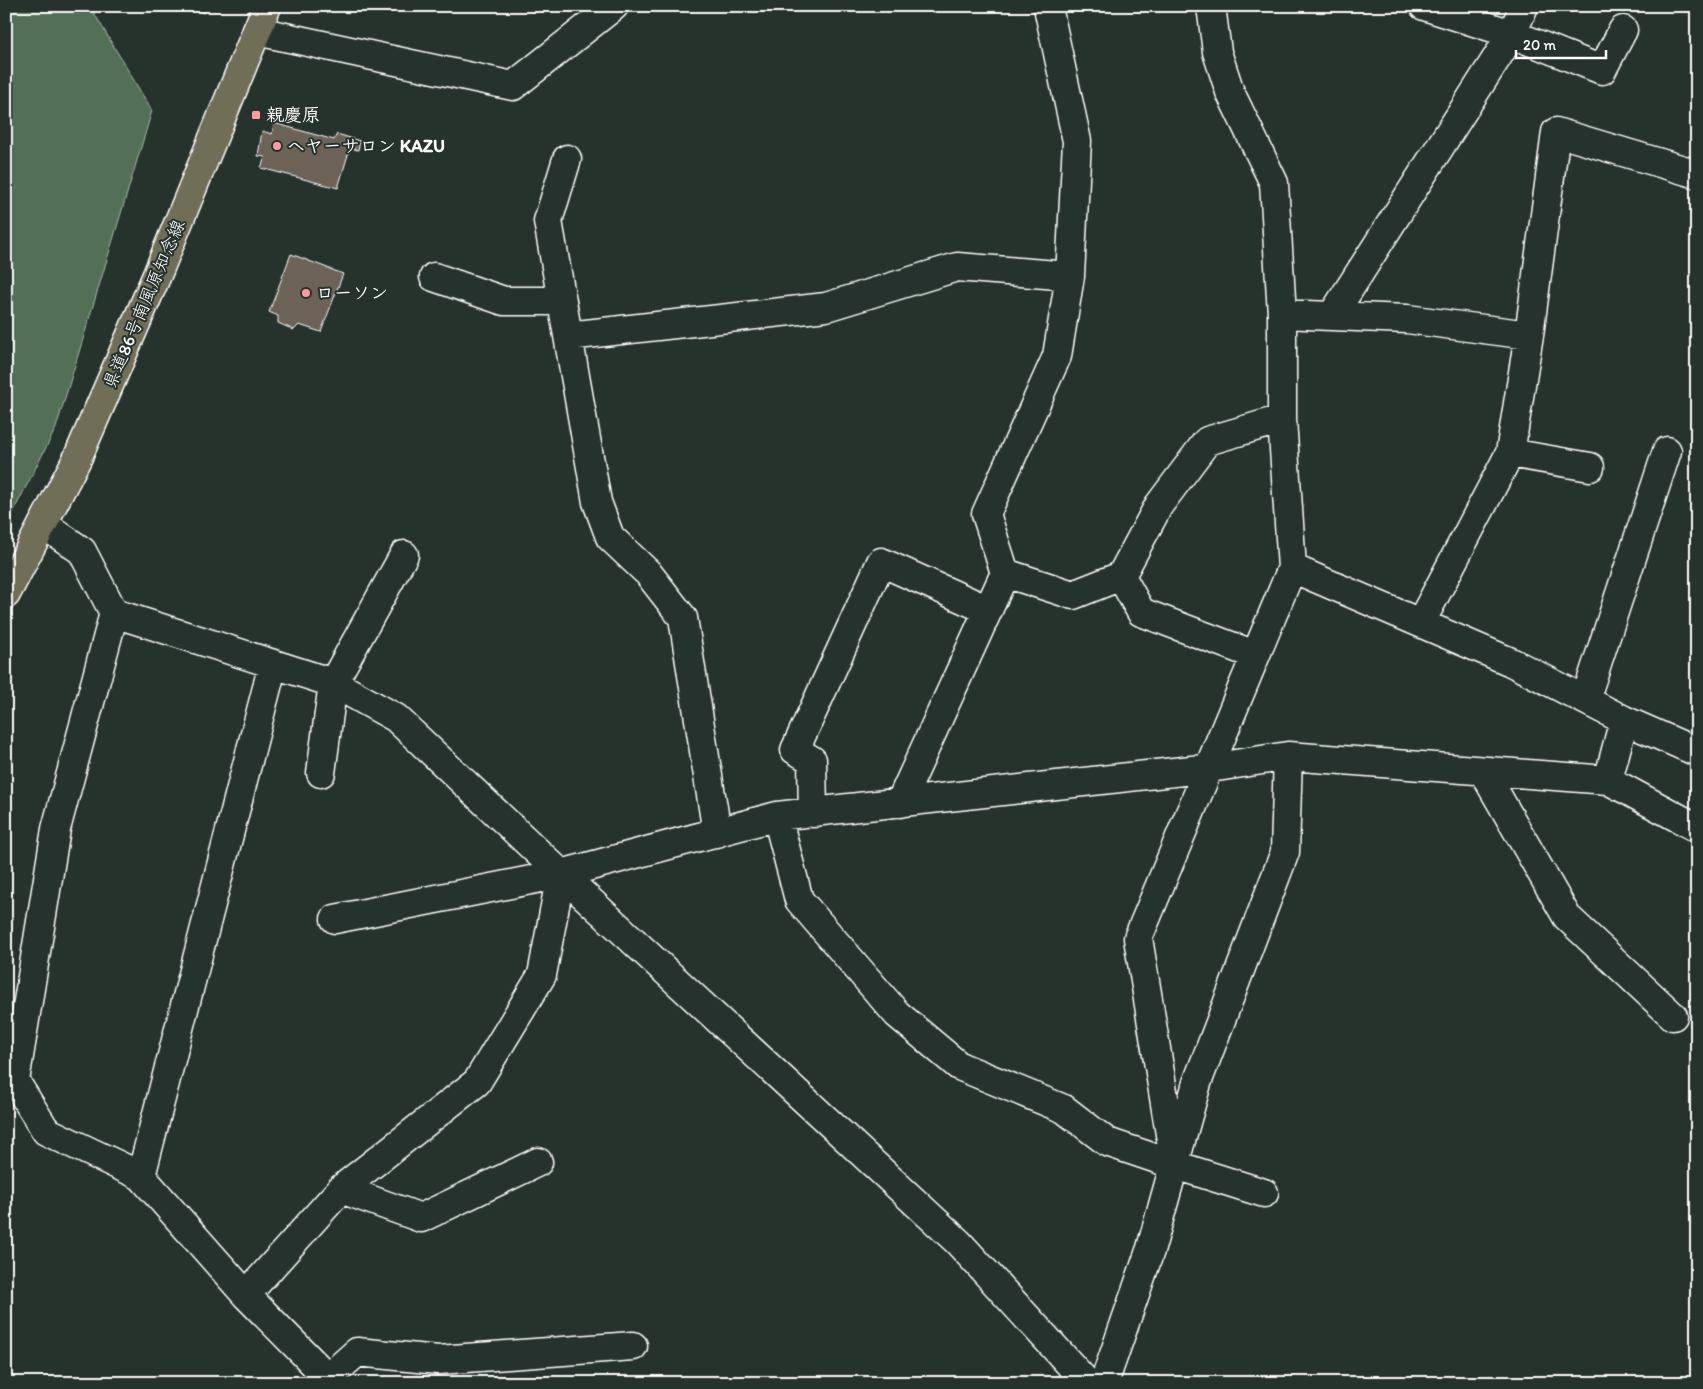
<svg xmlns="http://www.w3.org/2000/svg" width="1703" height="1389" font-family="Itim,'Klee One',sans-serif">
<rect width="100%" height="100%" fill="#26332d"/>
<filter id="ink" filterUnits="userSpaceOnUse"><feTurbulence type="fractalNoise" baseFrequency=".02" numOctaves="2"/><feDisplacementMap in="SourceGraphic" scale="10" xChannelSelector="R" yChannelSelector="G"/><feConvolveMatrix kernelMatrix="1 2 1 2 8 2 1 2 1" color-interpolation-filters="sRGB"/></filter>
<g filter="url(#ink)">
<path fill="#526f57" stroke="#a8b7ab" d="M6,6h84l62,105 -96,317 -50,98z"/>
<path fill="#6d6257" stroke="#fff" d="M184,6h23l-3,7z
M274,123l60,17 3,-6 23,7 -2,9 -8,-2 -12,40 -77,-20 4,-11 -7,-1 4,-25 10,3z
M291,254l52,20 -22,58 -22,-7 -5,5 -16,-7v-7l-9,-4z"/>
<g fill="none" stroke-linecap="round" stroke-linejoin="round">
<g stroke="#fff" stroke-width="31">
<path id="minor" d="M1424,6l88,28 90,36 21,-40
M257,31l256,55 101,-80
M567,159l-19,62 49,281 13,35 38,36 35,45 34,215
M434,277l70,24h58
M1282,314l125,5 122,16 27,-203 141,42
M1332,316l180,-282 12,-28
M568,336l258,-29 131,-40 113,9
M1510,453l19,-118
M43,524l39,27 32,62 -58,216 -41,252 31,50 95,45 105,119 87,88
M1292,568l219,94 113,58 73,32
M1005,573l68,22 48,-19 38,-71 48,-64 75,-22
M1121,576l20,36 114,43
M114,613l219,70 63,35 165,156 397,368 129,141
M1421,622l89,-169 80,14
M1585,700l82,-249
M1624,720l-16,60 89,48
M1483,771l84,146 106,99
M321,773l12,-90 71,-128
M900,803l105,-230 -19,-59 71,-158 13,-80 7,-135 -28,-129v-6
M813,813l-1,-53 -17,-10 86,-188 107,48
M777,816l22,84 98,114 62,52 105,43 43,33 68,23 -37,-227 154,-370 -10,-149v-105l-8,-131 -44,-91 -13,-40 -6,-46
M561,874l216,-58 433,-48 78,-12 320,24
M1175,1165l89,28
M141,1176l132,-512
M341,1189l80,29 117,-56
M246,1295l95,-106 136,-107 65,-107 19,-101 -226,45
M329,1377l28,-25 81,8 195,-14
M1104,1383l47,-135 46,-165 88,-231 3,-96"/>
</g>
<g stroke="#fff" stroke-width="31">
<path id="primary" d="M6,594l71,-135 80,-184 110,-269"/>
</g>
<use href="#minor" stroke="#26332d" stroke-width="28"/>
<use href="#primary" stroke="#716e59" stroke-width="28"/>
</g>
</g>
<g fill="#ff9aa2" stroke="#26332d" stroke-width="2">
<rect x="251" y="110" width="10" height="10" rx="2.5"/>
<circle cx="277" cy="146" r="5"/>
<circle cx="306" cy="293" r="5"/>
</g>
<g text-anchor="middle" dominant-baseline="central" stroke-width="4" stroke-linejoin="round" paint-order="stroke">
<g font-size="18" font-weight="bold" fill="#fff" stroke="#26332d" text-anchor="start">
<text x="266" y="115">親慶原</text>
<text x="287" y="146">ヘヤーサロン KAZU</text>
<text x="316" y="293">ローソン</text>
</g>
<g font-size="18" fill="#fff" stroke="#26332d">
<text transform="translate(144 304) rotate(-67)">県道86号南風原知念線</text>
</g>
</g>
<rect width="1703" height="1389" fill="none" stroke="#26332d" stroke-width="25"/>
<rect x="12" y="12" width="1678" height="1364" fill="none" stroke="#fff" stroke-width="2" filter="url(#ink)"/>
<path d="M1516 50v8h90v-8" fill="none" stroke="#ffffff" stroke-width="2.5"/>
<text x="1523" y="50" font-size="15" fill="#ffffff" stroke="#26332d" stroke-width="4" paint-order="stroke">20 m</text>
</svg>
